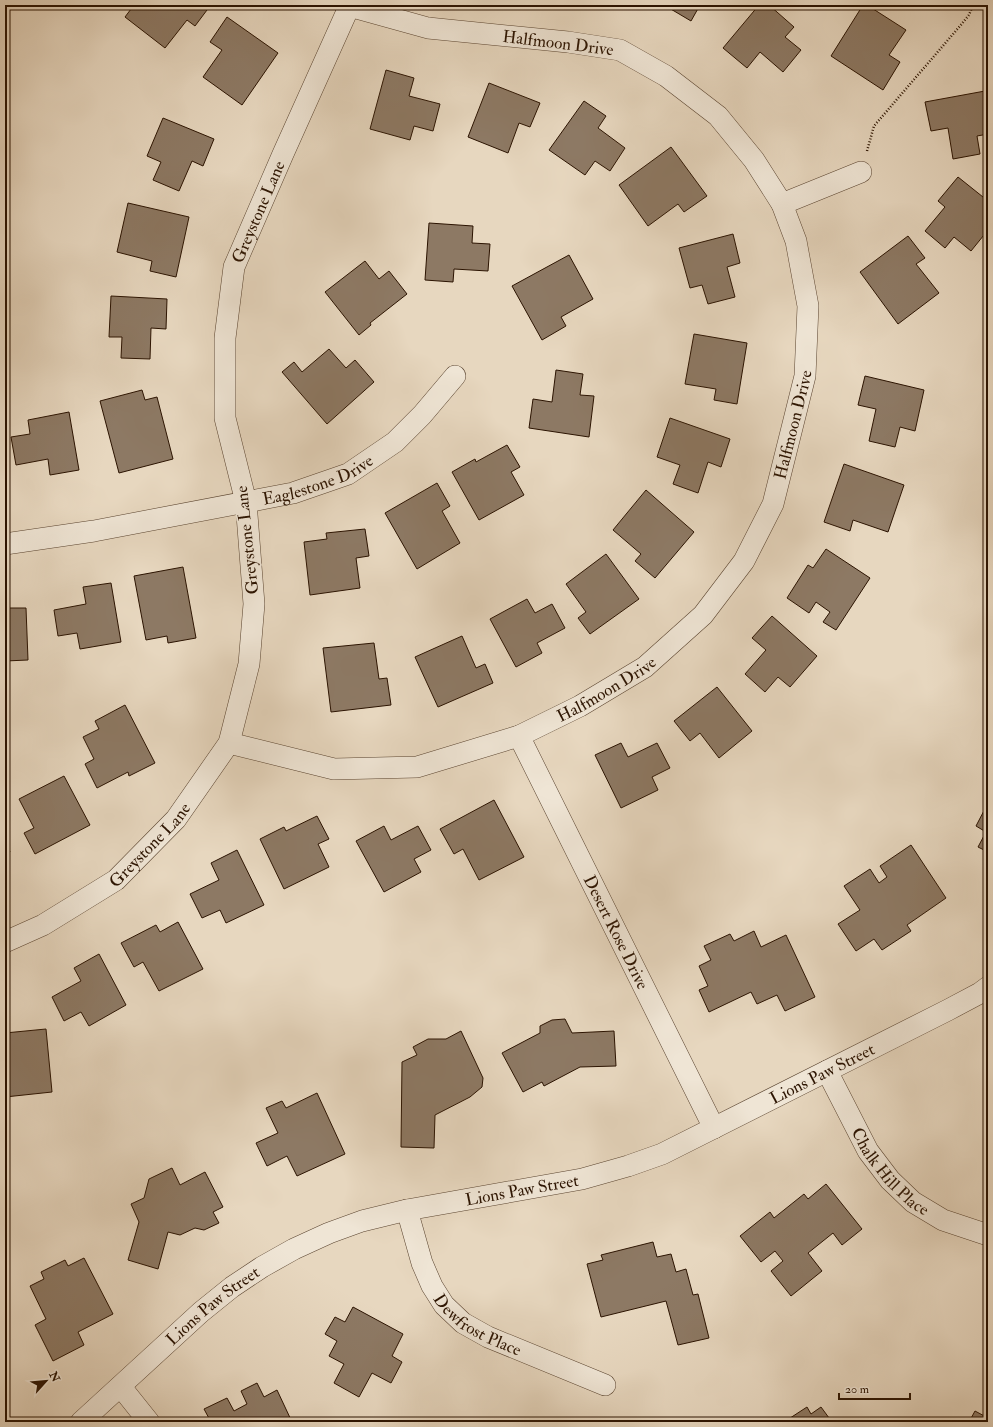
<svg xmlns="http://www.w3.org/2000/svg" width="993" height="1427" font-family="'IM FELL Double Pica',serif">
<rect width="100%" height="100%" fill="#e7d7bf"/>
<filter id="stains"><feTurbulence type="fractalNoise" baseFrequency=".005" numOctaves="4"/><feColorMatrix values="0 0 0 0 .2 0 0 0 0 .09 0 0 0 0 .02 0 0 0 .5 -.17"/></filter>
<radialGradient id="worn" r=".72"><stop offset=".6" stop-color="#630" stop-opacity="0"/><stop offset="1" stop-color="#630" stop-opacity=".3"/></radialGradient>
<path fill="#8d7964" stroke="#2b1301" d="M134,5h75l1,1 -15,20 -8,-6 -22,28 -40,-31z
M664,5h36l-9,16z
M759,5h10l25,22 -9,10 16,13 -18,22 -23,-20 -13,16 -24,-20z
M863,5h4l39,25 -17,25 11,7 -17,28 -52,-34z
M227,17l51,36 -36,52 -39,-28 19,-27 -12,-8z
M386,70l28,8 -5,18 31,8 -7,27 -19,-5 -4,14 -40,-11z
M489,83l51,20 -10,24 -11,-4 -11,30 -40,-16z
M985,91l3,17v26l-11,2 3,18 -27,5 -5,-31 -17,3 -6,-29z
M584,101l22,15 -8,12 27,20 -15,23 -15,-10 -10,14 -36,-25z
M163,118l51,21 -11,27 -11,-5 -13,30 -26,-11 8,-18 -14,-6z
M671,147l36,49 -23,16 -6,-8 -30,22 -29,-41z
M958,177l30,24v29l-17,21 -17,-14 -9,11 -20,-17 20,-24 -7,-6z
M128,203l61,14 -13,60 -26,-6 2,-10 -35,-9z
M429,223l44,3 -1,17 18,1 -2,27 -34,-2 -1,13 -28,-2z
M733,234l7,29 -13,4 8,30 -27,7 -6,-19 -12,3 -11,-40z
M908,236l17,22 -9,6 23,29 -41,31 -38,-52z
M569,255l24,44 -32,18 5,9 -24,14 -30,-54z
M365,261l14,18 10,-8 18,23 -37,29 1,2 -12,10 -34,-43z
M111,296l56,3 -1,30 -15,-1 -1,31 -29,-1 1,-21h-13z
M694,334l53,9 -10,61 -23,-4 2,-11 -31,-5z
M329,349l17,19 9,-8 19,22 -47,42 -45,-52 12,-10 8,10z
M556,370l27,4 -3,21 14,1 -5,41 -60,-9 4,-29 19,3z
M865,376l59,14 -9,41 -15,-4 -5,20 -26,-6 7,-32 -18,-4z
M142,390l3,10 12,-3 16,62 -54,14 -19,-72z
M69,412l10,58 -29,5 -2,-16 -32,6 -5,-28 19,-3 -2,-14z
M670,418l60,21 -9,28 -13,-5 -10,31 -25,-9 7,-19 -23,-8z
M507,445l13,22 -9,5 13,23 -45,25 -27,-48 23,-13 1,3z
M844,464l60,21 -16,47 -35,-12 -3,11 -26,-9z
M437,483l13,23 -8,5 18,32 -43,26 -32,-56z
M646,490l48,42 -39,46 -20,-17 6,-7 -28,-24z
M365,529l4,27 -13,2 4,30 -50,7 -6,-53 23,-3 -1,-6z
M826,549l44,29 -34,52 -13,-8 7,-10 -14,-10 -7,11 -22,-15 21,-33 5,3z
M606,554l33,45 -49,35 -12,-16 8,-6 -20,-28z
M183,567l13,71 -28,5 -1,-7 -21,4 -12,-64z
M111,583l10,59 -41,7 -3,-16 -19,3 -4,-26 32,-6 -3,-17z
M527,599l8,14 17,-9 13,24 -28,15 5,10 -26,14 -26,-48z
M5,608h21l2,52 -23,1z
M772,616l45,40 -27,31 -12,-10 -13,15 -20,-18 21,-24 -14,-12z
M462,636l14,32 9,-4 8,19 -55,24 -23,-50z
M374,643l5,36 8,-1 4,27 -60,7 -8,-64z
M717,687l35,44 -33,27 -19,-25 -10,8 -16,-20z
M125,705l30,58 -26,13 -1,-4 -31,16 -12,-24 9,-5 -11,-22 16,-8 -4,-8z
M621,743l7,14 29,-14 13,25 -18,9 6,13 -37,18 -26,-53z
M64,776l26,49 -55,29 -11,-21 10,-5 -15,-29z
M494,800l30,57 -45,23 -16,-31 -9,5 -14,-25z
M988,803v49l-10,-5 8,-15 -10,-6z
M317,816l12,23 -11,5 11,23 -45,22 -24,-50 24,-12 2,4z
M384,826l7,14 27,-14 13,24 -17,9 7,13 -37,20 -28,-51z
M5,840l5,12 -5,2z
M911,845l35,53 -39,27 4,6 -29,19 -8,-11 -18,12 -18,-27 22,-14 -16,-24 26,-17 9,14 8,-6 -7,-11z
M237,850l27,55 -38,18 -6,-13 -18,8 -12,-24 29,-14 -8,-17z
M178,922l25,47 -44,22 -16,-29 -9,5 -13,-24 35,-18 4,7z
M754,931l7,16 25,-12 29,62 -30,14 -8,-16 -20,9 -6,-12 -42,20 -10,-22 9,-4 -9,-20 12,-6 -7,-14 26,-12 4,7z
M99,954l27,51 -37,21 -8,-14 -17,9 -12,-24 29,-16 -7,-13z
M565,1019l7,14 42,-2 2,35 -36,1 -36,19 -2,-4 -19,10 -21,-39 38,-20v-7l12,-6z
M46,1029l6,63 -47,5v-64z
M461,1031l22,47 -1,9 -12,10 -35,18 -1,33 -33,-1 1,-85 15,-7 -4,-8 15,-8h18z
M317,1093l28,61 -48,22 -10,-20 -20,10 -11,-23 22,-10 -12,-25 16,-7 4,7z
M988,1124v10l-5,-5z
M172,1168l8,17 25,-13 18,35 -10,5 6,11 -15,7 -9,-2 -15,7 -12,-3 -10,37 -30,-9 11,-38 -8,-18 13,-6 5,-19z
M826,1184l36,45 -20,16 -9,-12 -25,20 14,18 -31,25 -20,-25 12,-10 -8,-10 -14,11 -21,-26 30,-24 4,6 30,-24 4,5z
M653,1242l4,15 14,-3 5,18 10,-3 7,26 5,-1 11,44 -31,7 -12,-44 -65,16 -14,-53 16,-4 -2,-5z
M84,1258l29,56 -35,18 6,13 -31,16 -18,-36 11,-6 -16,-33 14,-7 -3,-7 24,-12 3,6z
M353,1307l50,27 -11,22 10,6 -11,21 -19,-10 -13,24 -25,-14 10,-19 -15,-8 8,-15 -12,-7 10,-17 10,5z
M257,1383l7,14 13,-7 15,32h-81l-7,-13 23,-11 7,13 13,-7 -6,-13z
M807,1407l4,7 10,-7 11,15h-48z
M975,1411l13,7v4h-19z"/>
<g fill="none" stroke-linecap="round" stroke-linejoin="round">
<g stroke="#5a4430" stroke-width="22">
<g id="minor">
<path d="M782,204l79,-32"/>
<path id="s1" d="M5,544l89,-13 199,-38 55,-19 47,-32 27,-27 33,-39"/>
<path id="s2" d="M519,736l195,392"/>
<path id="s3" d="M229,743l105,26 83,-2 102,-31 61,-30 65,-39 58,-52 41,-54 29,-57 32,-128 3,-70 -12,-65 -14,-37 -28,-44 -36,-44 -52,-40 -46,-26 -52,-8 -140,-14 -83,-23"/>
<path id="s4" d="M5,942l38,-17 73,-45 60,-61 53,-76 20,-79 5,-60 -8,-102 -21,-84v-80l9,-71 49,-113 66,-147"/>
<path id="s5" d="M827,1071l41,80 22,29 23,22 30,18 45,15"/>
<path id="s6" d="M407,1210l15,53 10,23 12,19 19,18 25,14 117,48"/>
<path d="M121,1387l28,35"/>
<path id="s7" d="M81,1422l120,-110 31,-25 30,-20 32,-18 35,-16 33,-12 45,-11 175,-31 46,-13 34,-12 286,-144 32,-17 8,-6"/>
</g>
</g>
<path stroke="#2b1301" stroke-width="2.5" stroke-dasharray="1 2" stroke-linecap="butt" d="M867,151l7,-25 86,-100 9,-11 4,-10"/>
<use href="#minor" stroke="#efe5d5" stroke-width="21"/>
</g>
<g text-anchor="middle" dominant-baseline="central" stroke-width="3.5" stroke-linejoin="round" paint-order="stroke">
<g font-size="17" fill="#2b1301" stroke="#efe5d5">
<text transform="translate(558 43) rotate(7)">Halfmoon Drive</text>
<text stroke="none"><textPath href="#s4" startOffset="848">Greystone Lane</textPath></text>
<text stroke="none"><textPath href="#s3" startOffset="733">Halfmoon Drive</textPath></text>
<text stroke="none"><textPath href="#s1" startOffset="320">Eaglestone Drive</textPath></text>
<text transform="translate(247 540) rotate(-96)">Greystone Lane</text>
<text stroke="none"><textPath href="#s3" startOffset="397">Halfmoon Drive</textPath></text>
<text stroke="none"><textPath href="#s4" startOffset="176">Greystone Lane</textPath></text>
<text stroke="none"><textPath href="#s2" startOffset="219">Desert Rose Drive</textPath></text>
<text stroke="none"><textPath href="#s7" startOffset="836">Lions Paw Street</textPath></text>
<text stroke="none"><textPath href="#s5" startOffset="120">Chalk Hill Place</textPath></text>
<text stroke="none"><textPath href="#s7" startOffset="512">Lions Paw Street</textPath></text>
<text stroke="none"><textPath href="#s7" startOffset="176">Lions Paw Street</textPath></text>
<text stroke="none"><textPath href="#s6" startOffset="142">Dewfrost Place</textPath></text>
</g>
</g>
<rect width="993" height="1427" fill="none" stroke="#e7d7bf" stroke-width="20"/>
<rect x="6" y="6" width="981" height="1415" fill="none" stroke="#2b1301" stroke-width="2"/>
<rect x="10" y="10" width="973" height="1407" fill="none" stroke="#2b1301"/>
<g transform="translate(46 1381) rotate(63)" stroke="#efe5d5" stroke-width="3" paint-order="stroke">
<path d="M0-3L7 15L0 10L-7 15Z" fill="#2b1301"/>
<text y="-6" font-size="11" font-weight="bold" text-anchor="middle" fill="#2b1301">N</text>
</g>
<path d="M839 1393v6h71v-6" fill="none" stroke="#2b1301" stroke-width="2"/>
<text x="845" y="1393" font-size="12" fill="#2b1301" stroke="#efe5d5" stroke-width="3" paint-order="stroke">20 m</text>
<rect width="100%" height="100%" filter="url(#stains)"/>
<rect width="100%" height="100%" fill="url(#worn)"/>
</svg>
